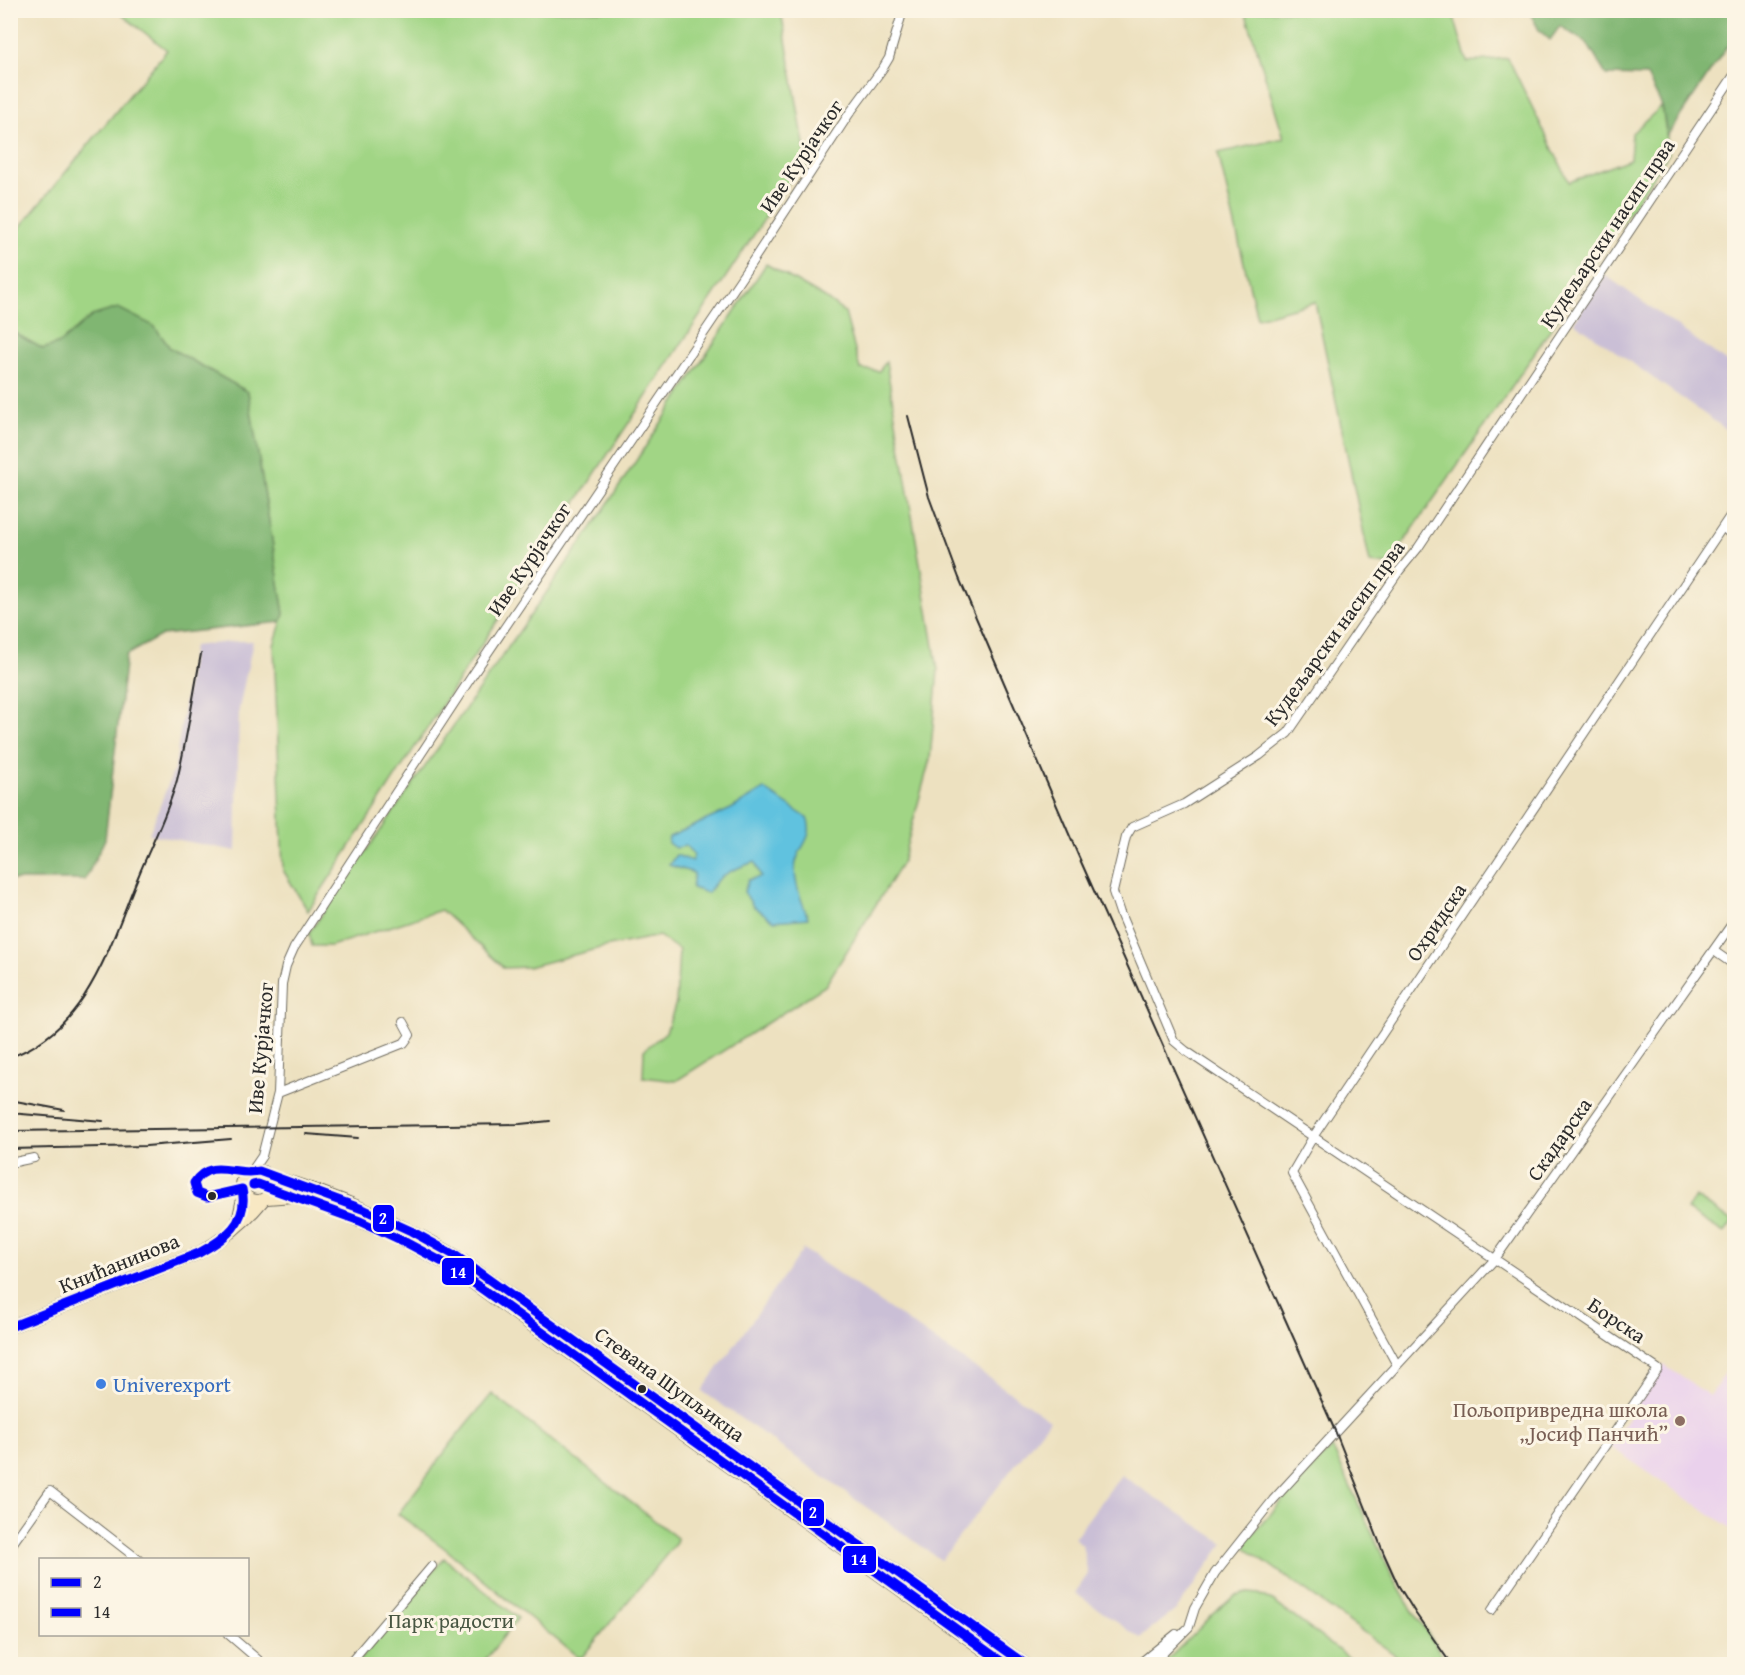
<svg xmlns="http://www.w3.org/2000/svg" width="1745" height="1675" font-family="'Gentium Book Plus',serif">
<rect width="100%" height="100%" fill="#fcf5e5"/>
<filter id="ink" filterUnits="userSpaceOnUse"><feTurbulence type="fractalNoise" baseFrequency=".0167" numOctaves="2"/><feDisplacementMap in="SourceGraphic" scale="12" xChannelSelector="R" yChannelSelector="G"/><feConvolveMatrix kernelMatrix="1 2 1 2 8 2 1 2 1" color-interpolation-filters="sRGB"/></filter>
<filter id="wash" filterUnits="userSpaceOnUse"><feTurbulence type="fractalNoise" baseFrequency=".008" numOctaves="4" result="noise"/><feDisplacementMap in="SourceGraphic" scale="24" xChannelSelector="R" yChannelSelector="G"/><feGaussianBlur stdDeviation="1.35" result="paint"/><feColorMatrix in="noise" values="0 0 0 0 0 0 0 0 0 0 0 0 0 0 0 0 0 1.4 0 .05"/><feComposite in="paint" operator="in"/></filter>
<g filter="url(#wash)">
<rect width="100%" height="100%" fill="#ede1c0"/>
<path fill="#ead1ec" d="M1734,1360v170l-125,-84 55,-81 46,31z"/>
<path fill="#cabfd6" d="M1605,275l129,92v68l-160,-113z
M238,641h15l-14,68 -3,142 -87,-17 26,-67 18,-121z
M803,1249l247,171 -109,140 -239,-169z
M1121,1475l103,68 -47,66 -37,29 -65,-45 13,-19 -6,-30 -8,-6z"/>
<path fill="#a1d585" stroke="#668058" stroke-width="1.5" d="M1452,10l15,52 41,-4 61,124 61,-23 2,-26 30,-27 7,47 -154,229 -127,183 -18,-2 -55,-261 -58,16 -39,-165 66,-15 -39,-127z
M117,11h664l27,156 -17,12 -286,430 -197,302 -25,-41 -9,-225 10,-31 -36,-222 -78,-44 -16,-22 -62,-10 -32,27 -17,6 -32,-18v-93l156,-188z
M766,264l59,34 20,15 15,56 19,2 7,-9 52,308 -8,89 -28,104 -77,123 -149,95 -33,-4 1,-27 22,-18 10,-29 3,-53 -20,-14 -55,11 -76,20 -24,1 -63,-58 -110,36h-19l-3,-13 290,-416z
M1695,1197l37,24 -8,12 -37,-23z
M492,1394l185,144 -1,5 -94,114h-4l-135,-110 -45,-33 59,-78z
M1332,1447l58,125 17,30 41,62h-40l-166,-119z
M444,1558l74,60 -36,46h-126z
M1248,1593l11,1 15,8 83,62h-194l60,-59 13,-9z"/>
<path fill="#80b672" stroke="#56704e" stroke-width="1.5" d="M1529,11h205v25l-67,100 -5,-30 -15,-30 -41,-1 -19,-32 -27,-17 -10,14 -11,-10z
M118,308l36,18 16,22 78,44 36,222 -3,8 -119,13 -36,20 -21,184 -20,41h-74v-549l32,18 17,-6 32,-27z"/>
<path fill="#61c2df" stroke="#467685" stroke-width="1.5" d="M764,789l43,29c8,19 -7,27 -11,44 -4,18 6,39 12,56l-34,3 -21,-15 -9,-14 4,-12 13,-3 -6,-15c-19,6 -37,12 -47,31l-16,-5 2,-15 -25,-8 7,-10 16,6 2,-6 -8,-9 -11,2 -7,-5 1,-6 62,-28z"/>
</g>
<g filter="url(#ink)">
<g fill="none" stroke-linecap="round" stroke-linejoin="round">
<g stroke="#6f6b5f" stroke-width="10">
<path id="street" d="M1723,527l11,11
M1714,951l20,14
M278,1093l126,-50 6,-8 -7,-13
M10,1163l24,-5
M251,1172l11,-16 16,-63 4,-109 4,-18 8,-18 178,-272 280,-414 97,-148 34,-46 6,-10 14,-48
M1397,1365l-105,-192 21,-36 421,-627
M10,1547l40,-56 89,69
M1492,1610l166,-241 -472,-318 -12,-10 -54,-128 -7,-21 13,-55 6,-10 52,-23 75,-48 29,-23 111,-162 19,-23 316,-473
M228,1634l35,30
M349,1664l83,-98
M1139,1664l37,-30
M1152,1664l37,-37 6,-19 20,-35 58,-73 222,-241 239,-338"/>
</g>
<g stroke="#6f6b5f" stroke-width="14">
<path id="secondary" d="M242 1186a15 15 0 1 1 30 0a15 15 0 1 1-30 0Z
M269,1176c68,19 126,44 187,80l569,408
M267,1198l26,-2 53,19 48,21 54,29 556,399
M237,1226l7,-32
M10,1327l189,-74c25,-14 46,-31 64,-53"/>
</g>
<use href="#street" stroke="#fff" stroke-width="8"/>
<use href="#secondary" stroke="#f8e8c3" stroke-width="12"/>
<path stroke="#2b2b2b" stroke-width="2" d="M908,416l21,81 30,81 119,277 258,578 48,121 14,31 18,29 35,50
M10,1057c77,-26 100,-113 128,-180 13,-32 30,-64 39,-97 10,-41 16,-84 24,-126
M10,1100l54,10
M10,1113l93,8
M10,1131l510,-7 30,-3
M306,1134l52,4
M10,1149l136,-3 85,-7"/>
<g stroke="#fcf5e5" stroke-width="14">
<path id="bus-1" d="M242,1189l-35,8 -10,-4 -3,-10c17,-27 42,-6 65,-12l106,39 46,21 45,25 569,408
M10,1327l189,-74c26,-14 50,-31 43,-64"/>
</g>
<g stroke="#fcf5e5" stroke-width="14">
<path id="bus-2" d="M253,1185l5,-1 102,37 45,21 45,24 555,398"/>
</g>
<use href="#bus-1" stroke="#00f" stroke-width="9"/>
<use href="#bus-2" stroke="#00f" stroke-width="9"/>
</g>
</g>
<g fill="#2b2b2b" stroke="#fcf5e5" stroke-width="2">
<circle cx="212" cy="1196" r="5"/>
<circle cx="642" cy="1389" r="5"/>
</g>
<circle fill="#3f7fe0" stroke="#fcf5e5" stroke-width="2" cx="101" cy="1384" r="6"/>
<circle fill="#8d6e63" stroke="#fcf5e5" stroke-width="2" cx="1680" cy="1421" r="6"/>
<g text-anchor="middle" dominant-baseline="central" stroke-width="6" stroke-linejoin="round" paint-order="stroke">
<g font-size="21" fill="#2b2b2b" stroke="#fcf5e5">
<text transform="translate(801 156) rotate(-56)">Иве Курјачког</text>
<text transform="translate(1607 233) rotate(-56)">Кудељарски насип прва</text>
<text transform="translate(529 559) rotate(-56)">Иве Курјачког</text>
<text transform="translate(1334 633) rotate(-54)">Кудељарски насип прва</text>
<text transform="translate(1436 922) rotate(-56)">Охридска</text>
<text transform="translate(260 1048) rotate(-85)">Иве Курјачког</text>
<text transform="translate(1559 1139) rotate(-55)">Скадарска</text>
<text transform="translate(119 1263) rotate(-22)">Книћанинова</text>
<text transform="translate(1617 1320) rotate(34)">Борска</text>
<text transform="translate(670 1384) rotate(36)">Стевана Шупљикца</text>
</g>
<g font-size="21" fill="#366cbe" stroke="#fcf5e5" text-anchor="start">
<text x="113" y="1384">Univerexport</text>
</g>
<g font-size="21" fill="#785e54" stroke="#fcf5e5" text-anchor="end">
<text x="1668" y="1409">Пољопривредна школа<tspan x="1668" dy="24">„Јосиф Панчић”</tspan></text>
</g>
<g font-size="21" fill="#485642" stroke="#fcf5e5">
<text x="451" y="1620">Парк радости</text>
</g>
</g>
<g stroke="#fcf5e5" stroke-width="2">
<rect x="372" y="1204" width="23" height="29" rx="6" fill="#00f"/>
<rect x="441" y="1257" width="34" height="29" rx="6" fill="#00f"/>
<rect x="802" y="1498" width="23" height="29" rx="6" fill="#00f"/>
<rect x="842" y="1545" width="35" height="29" rx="6" fill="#00f"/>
</g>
<g font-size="16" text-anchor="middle" font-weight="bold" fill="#fff">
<text x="383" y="1224">2</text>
<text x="458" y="1278">14</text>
<text x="813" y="1518">2</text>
<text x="859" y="1565">14</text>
</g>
<rect width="1745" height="1675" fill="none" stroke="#fcf5e5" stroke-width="36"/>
<rect x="39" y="1558" width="210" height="78" fill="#fcf5e5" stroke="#a8a49b" stroke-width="1.5"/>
<rect x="51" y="1578" width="30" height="9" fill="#0000ff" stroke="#a8a49b" stroke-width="1.5"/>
<text x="93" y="1588" font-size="18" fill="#2b2b2b">2</text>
<rect x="51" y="1608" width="30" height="9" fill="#0000ff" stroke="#a8a49b" stroke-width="1.5"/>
<text x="93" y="1618" font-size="18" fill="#2b2b2b">14</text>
</svg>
